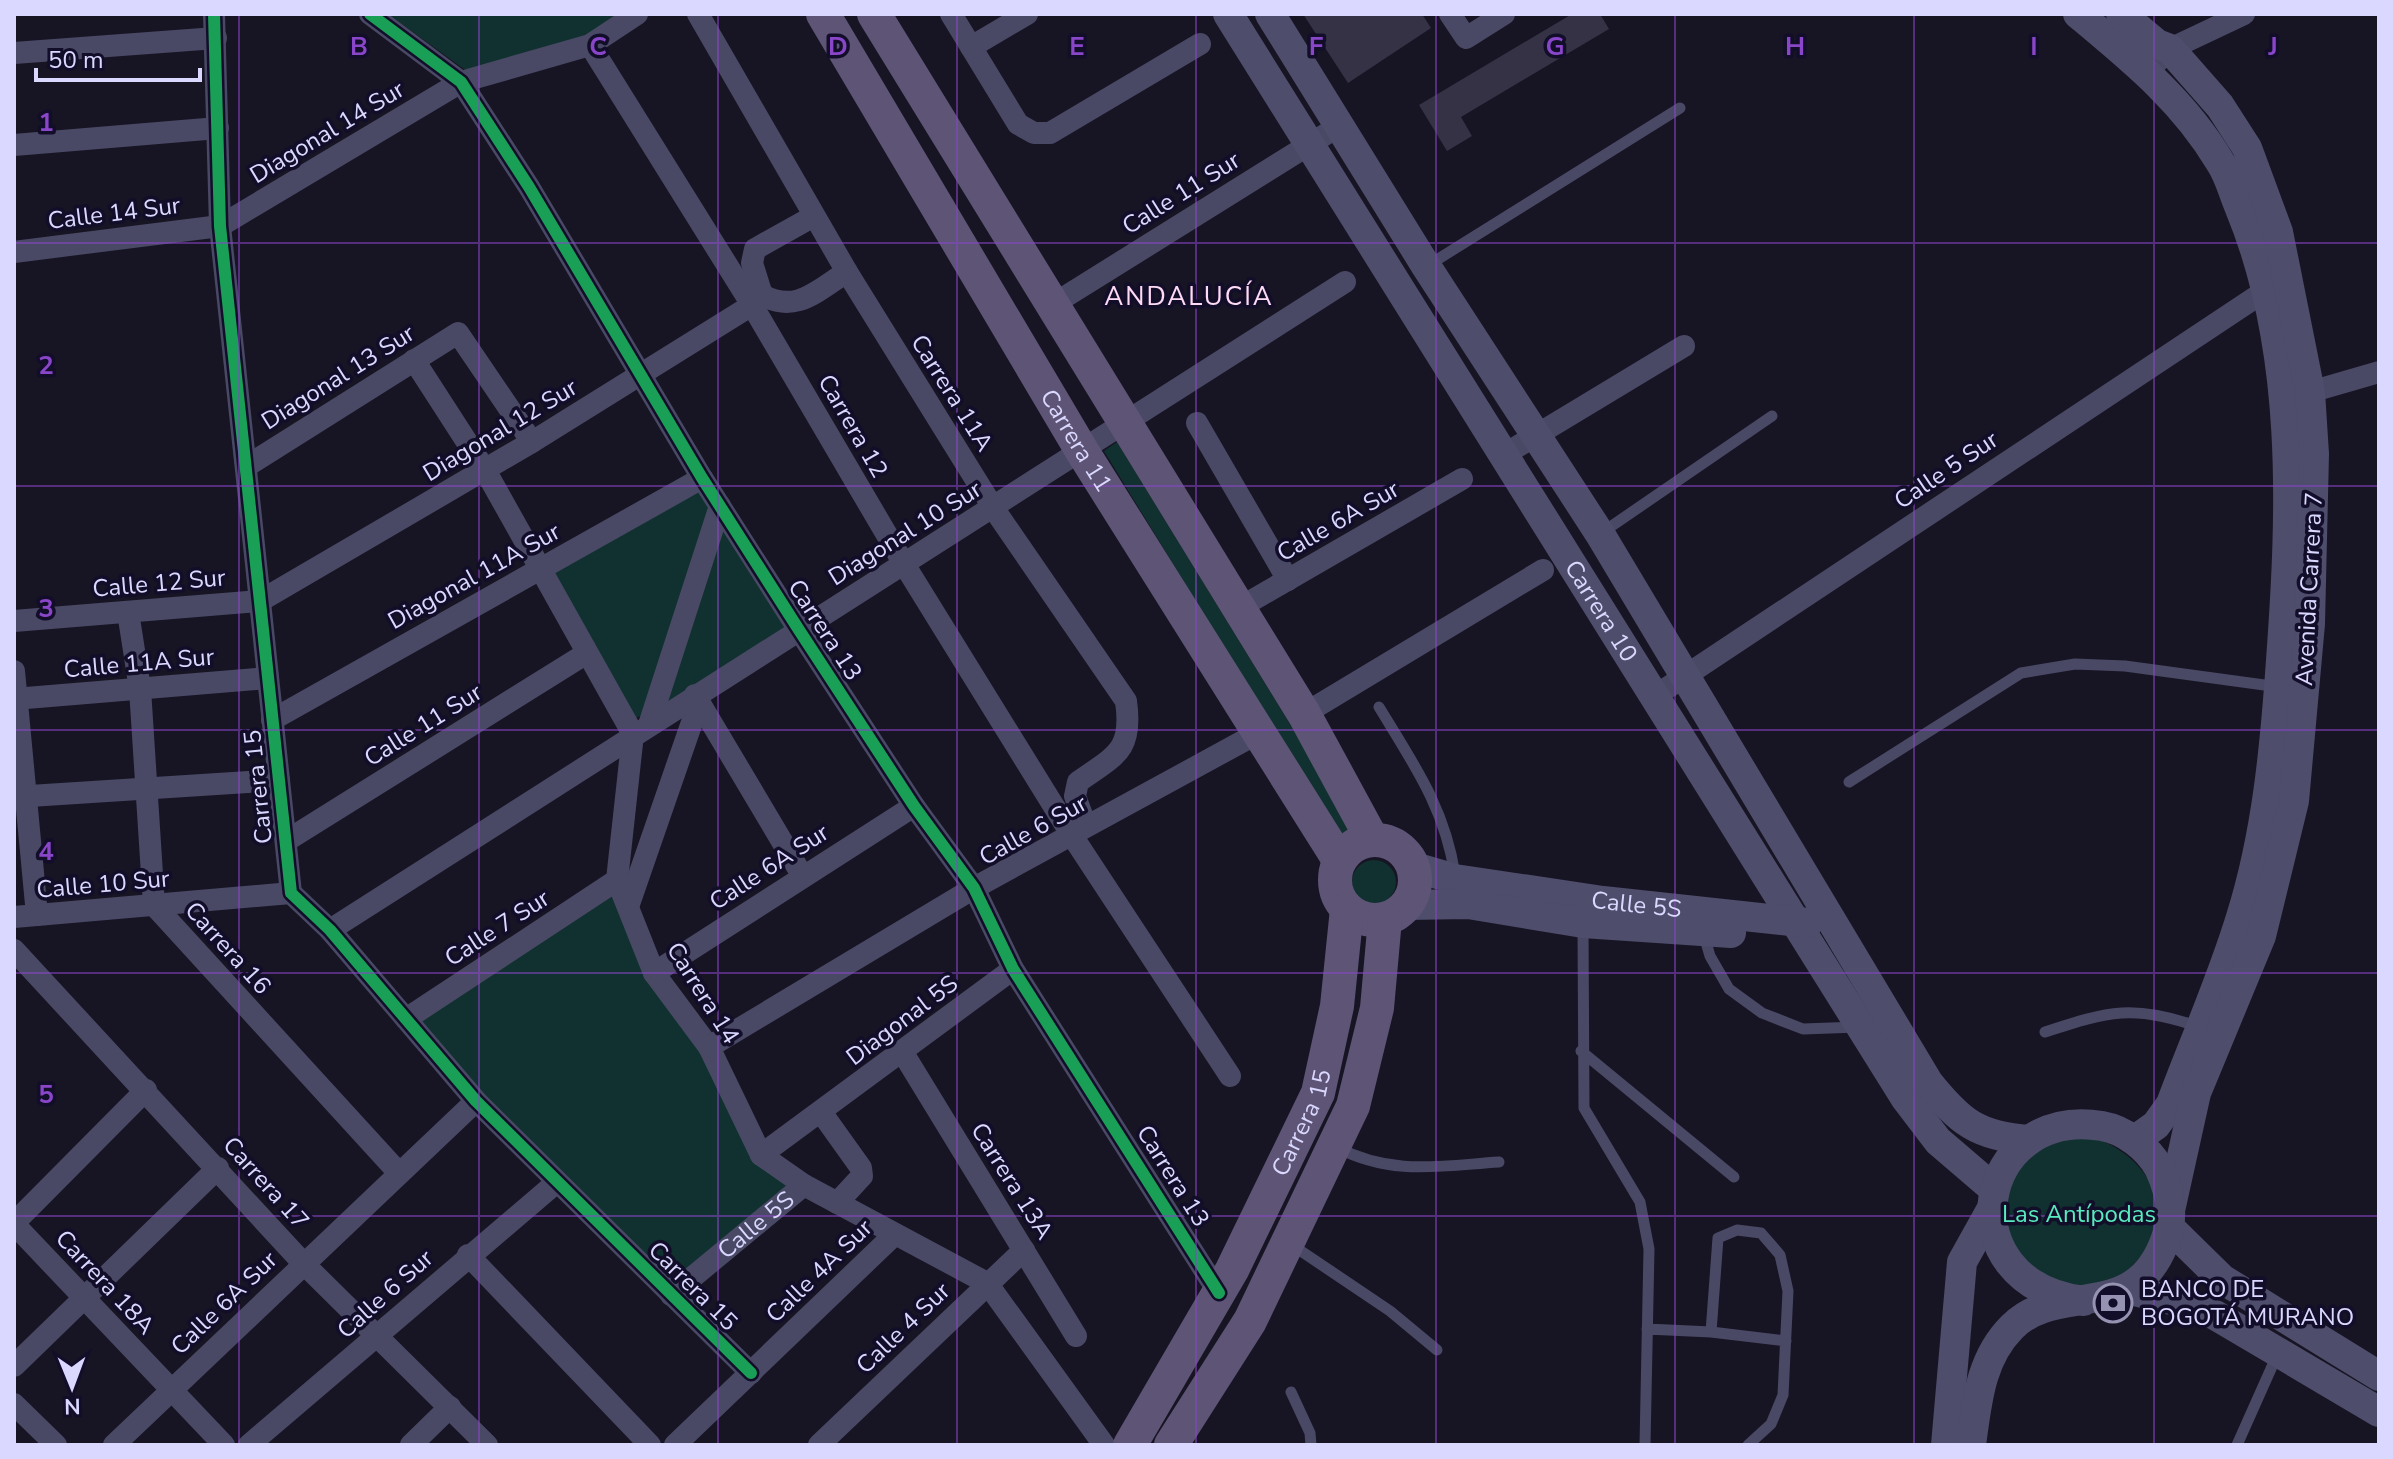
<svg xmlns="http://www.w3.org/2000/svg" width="2393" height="1459" font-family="'Nunito Sans',sans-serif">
<rect width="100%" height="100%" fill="#171424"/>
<path fill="#113130" d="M388,14h236l-37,24 -112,39z
M1117,442l236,385 6,6 -16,9 -239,-391z
M698,489l93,139 -93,59 -62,31 -86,-145z
M1352 882a22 22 0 1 1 44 0a22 22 0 1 1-44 0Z
M617,880l144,275 43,30 -133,110 -265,-276z
M2088,1136c62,17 97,82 43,131 -5,5 -12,14 -18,17 -12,5 -31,5 -43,7l-56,-34 -11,-63 9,-21 33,-29z"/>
<path fill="#353246" d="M1303,14h119l9,14 -83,55z
M1572,14h28l9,15 -148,88 11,19 -25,15 -28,-46z"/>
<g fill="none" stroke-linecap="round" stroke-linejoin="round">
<path stroke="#494965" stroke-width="11" d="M1427,266l253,-158
M1600,534l172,-118
M1379,707c34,56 66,101 76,168
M1849,782l172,-109 54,-9 50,2 154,21
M1583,926l1,182 56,94 9,47 -4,196
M1703,932l7,24 19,33 33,24 41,16 55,-2
M2045,1032c64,-21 89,-28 154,-5
M1581,1051l153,126
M1336,1147c56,29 102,19 163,15
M1292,1245l98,66 47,39
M1647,1329l64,3 7,-94 19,-8 24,3 19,22 8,36 -5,104 -12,29 -23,21
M1711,1332l75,9
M1291,1392l19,41 1,12
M2237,1445l41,-92"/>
<g stroke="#494965" stroke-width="22">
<path d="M214,14l6,212 71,667 39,37 146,171 275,272"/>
<path d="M370,14l91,68 68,105 173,291 97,152 115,176 60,82 39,81 206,324"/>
<path d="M698,14l149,258 147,237 132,192c7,50 -10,54 -48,81l-3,14 11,30"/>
<path d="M951,14l67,110 16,9h16l150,-89"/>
<path d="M1450,14l16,24 38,-24"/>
<path d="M590,45l162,260 152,259 167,270 159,242"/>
<path d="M971,47l56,-33"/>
<path d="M14,53l202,-15"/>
<path d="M2147,72l23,-23 74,-35"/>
<path d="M14,145l204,-17"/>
<path d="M14,252l206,-26 241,-144 129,-37 47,-31"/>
<path d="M762,295c35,19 55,-5 85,-23"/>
<path d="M1052,305l287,-179"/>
<path d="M414,360l71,110 148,264 -16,146 37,93 55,74 52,108 43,30 183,98 117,162"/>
<path d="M2310,392l69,-20"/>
<path d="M1197,423l91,157"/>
<path d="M1505,454l179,-108"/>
<path d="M247,466l211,-133 74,109"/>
<path d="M1239,608l223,-129"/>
<path d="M128,612l12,77 14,216 244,267"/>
<path d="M14,621l246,-20 272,-159 220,-137 10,-10 -10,-32 3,-14 59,-33"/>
<path d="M14,671l23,244"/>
<path d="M695,695l107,180"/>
<path d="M1655,696l622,-413"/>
<path d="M14,699l254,-21"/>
<path d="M1304,714l239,-144"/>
<path d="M272,720l430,-242"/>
<path d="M649,725l71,-219"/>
<path d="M14,797l265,-17"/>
<path d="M286,841l301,-188"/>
<path d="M628,907l71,-205"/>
<path d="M14,917l277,-24"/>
<path d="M330,930l1015,-648"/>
<path d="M14,950l289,313 184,182"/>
<path d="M654,973l260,-167"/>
<path d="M406,1019l211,-139"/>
<path d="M709,1047l265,-159 284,-155"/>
<path d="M903,1053l173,283"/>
<path d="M821,1112l40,56 1,8 -25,27"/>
<path d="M761,1155l252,-186"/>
<path d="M14,1223l132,-133"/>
<path d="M14,1224l210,221"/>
<path d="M468,1255l182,190"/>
<path id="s1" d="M671,1295l133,-110"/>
<path d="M14,1366l204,-198"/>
<path d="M14,1404l42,41"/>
<path d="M114,1445l362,-344"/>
<path d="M249,1445l308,-263"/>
<path d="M411,1445l39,-38"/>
<path d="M675,1445l220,-211"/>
<path d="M819,1445l205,-195"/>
</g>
<g stroke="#4e4d6b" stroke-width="30">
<path id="s2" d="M1228,14l678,1085 32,42 56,48"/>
<path d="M1270,14l156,252 174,268 328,548c32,40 49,54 101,58"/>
<path d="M2078,14c54,45 106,87 142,148 9,13 13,30 19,44 59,142 53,304 42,454 -6,87 -14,174 -40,257 -19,63 -47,125 -70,187l-15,21 -21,15"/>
<path d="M2121,14l36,30 13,5 50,57 27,42 31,84 32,160 4,62 -4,170 -16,177 -33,135 -65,157 -25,113"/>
<path id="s3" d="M1414,867l41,12 148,22 205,22"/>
<path d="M1407,905l61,-1 115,19 148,10"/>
<path d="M2170,1228l52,51 157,97"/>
<path d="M2126,1289l61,15 28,11 164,97"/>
<path d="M1946,1445l16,-183 29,-52"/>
<path d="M1971,1445c6,-43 9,-86 41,-118 46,-47 124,-1 154,-89 8,-23 4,-48 -7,-70 -11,-20 -34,-38 -57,-42 -125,-21 -159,157 -18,175"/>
</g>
<g stroke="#5e5476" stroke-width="34">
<path id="s4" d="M823,14l259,437 257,409"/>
<path d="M874,14l430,700 68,125"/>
<circle cx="1375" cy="880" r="40"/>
<path id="s5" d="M1130,1445l102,-175 86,-177 19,-87 10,-97"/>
<path d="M1171,1445l79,-124 103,-215 24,-98 8,-89"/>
</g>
<g stroke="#120e2a" stroke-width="17">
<path id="cycleway" d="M214,14l6,212 71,667 39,37 146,171 275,272
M370,14l91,68 68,105 173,291 97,152 115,176 60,82 39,81 206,324"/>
</g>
<use href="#cycleway" stroke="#1a9f57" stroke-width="12"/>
</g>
<path fill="none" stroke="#8946c9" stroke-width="2" stroke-opacity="0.55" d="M239,14v1431M479,14v1431M718,14v1431M957,14v1431M1196,14v1431M1436,14v1431M1675,14v1431M1914,14v1431M2154,14v1431M14,243h2365M14,486h2365M14,730h2365M14,973h2365M14,1216h2365"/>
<defs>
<g id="bank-ring" transform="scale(2)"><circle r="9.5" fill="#120e2a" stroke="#9693b2" stroke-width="1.5"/><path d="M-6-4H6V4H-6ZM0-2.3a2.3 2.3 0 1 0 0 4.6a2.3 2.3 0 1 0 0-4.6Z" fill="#9693b2"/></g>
</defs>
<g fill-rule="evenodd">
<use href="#bank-ring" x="2113" y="1303"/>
</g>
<g text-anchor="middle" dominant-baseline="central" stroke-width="7" stroke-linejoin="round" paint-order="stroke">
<g font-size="24" fill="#dad8ff" stroke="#120e2a">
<text transform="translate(327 132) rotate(-31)">Diagonal 14 Sur</text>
<text transform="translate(1181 193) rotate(-32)">Calle 11 Sur</text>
<text transform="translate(114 213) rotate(-7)">Calle 14 Sur</text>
<text transform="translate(338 377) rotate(-32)">Diagonal 13 Sur</text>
<text transform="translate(952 393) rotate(58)">Carrera 11A</text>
<text transform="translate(853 426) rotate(60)">Carrera 12</text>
<text transform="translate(500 430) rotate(-31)">Diagonal 12 Sur</text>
<text stroke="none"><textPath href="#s4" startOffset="496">Carrera 11</textPath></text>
<text transform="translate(1946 470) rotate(-34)">Calle 5 Sur</text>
<text transform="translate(1338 521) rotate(-30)">Calle 6A Sur</text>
<text transform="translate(905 533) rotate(-32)">Diagonal 10 Sur</text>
<text transform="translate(474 576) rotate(-29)">Diagonal 11A Sur</text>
<text transform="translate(159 583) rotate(-5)">Calle 12 Sur</text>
<text transform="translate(2309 589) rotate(-87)">Avenida Carrera 7</text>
<text stroke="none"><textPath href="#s2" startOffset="704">Carrera 10</textPath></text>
<text transform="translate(825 630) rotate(57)">Carrera 13</text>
<text transform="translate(139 663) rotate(-5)">Calle 11A Sur</text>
<text transform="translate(423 725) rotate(-32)">Calle 11 Sur</text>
<text transform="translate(258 787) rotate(-96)">Carrera 15</text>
<text transform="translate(1033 830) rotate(-29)">Calle 6 Sur</text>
<text transform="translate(769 867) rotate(-33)">Calle 6A Sur</text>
<text transform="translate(103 884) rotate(-5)">Calle 10 Sur</text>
<text stroke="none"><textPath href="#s3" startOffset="226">Calle 5S</textPath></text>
<text transform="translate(497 928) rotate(-33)">Calle 7 Sur</text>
<text transform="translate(228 948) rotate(48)">Carrera 16</text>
<text transform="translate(703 993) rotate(58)">Carrera 14</text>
<text transform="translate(902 1020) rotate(-37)">Diagonal 5S</text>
<text stroke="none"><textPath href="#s5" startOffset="366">Carrera 15</textPath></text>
<text transform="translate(1173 1176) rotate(58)">Carrera 13</text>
<text transform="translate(1012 1181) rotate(58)">Carrera 13A</text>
<text transform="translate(266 1183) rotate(48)">Carrera 17</text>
<text stroke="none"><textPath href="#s1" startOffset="110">Calle 5S</textPath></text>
<text transform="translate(819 1271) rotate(-44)">Calle 4A Sur</text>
<text transform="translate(105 1282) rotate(47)">Carrera 18A</text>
<text transform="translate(693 1286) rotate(45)">Carrera 15</text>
<text transform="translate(385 1294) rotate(-42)">Calle 6 Sur</text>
<text transform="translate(224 1303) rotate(-44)">Calle 6A Sur</text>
<text transform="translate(903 1328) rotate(-44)">Calle 4 Sur</text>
</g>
<g font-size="24" fill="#58ebbf" stroke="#120e2a">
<text x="2079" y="1214">Las Antípodas</text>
</g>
<g font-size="24" fill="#dad8ff" stroke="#120e2a" text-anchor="start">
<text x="2141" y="1289">BANCO DE<tspan x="2141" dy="28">BOGOTÁ MURANO</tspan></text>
</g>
<g font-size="26" letter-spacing="2" fill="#ffdaf3" stroke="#120e2a">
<text x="1189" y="296">ANDALUCÍA</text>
</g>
</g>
<g font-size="26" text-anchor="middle" font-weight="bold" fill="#8946c9" stroke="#120e2a" stroke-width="7" stroke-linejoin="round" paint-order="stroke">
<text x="359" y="55">B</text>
<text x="598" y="55">C</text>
<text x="838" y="55">D</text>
<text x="1077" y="55">E</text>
<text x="1316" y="55">F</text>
<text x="1555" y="55">G</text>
<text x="1795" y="55">H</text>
<text x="2034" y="55">I</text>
<text x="2273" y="55">J</text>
<text x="46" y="131">1</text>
<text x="46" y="374">2</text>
<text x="46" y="617">3</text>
<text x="46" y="860">4</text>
<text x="46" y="1103">5</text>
</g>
<rect width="2393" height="1459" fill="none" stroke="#dad8ff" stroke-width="32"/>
<g transform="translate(72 1387) rotate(179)" stroke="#120e2a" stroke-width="6" paint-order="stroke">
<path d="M0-6L14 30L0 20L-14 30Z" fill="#dad8ff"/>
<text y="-12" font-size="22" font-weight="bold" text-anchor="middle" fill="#dad8ff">N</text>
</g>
<path d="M36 68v12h164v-12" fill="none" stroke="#dad8ff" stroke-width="4"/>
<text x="48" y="68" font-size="24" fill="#dad8ff" stroke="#120e2a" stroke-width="6" paint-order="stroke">50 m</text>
</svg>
